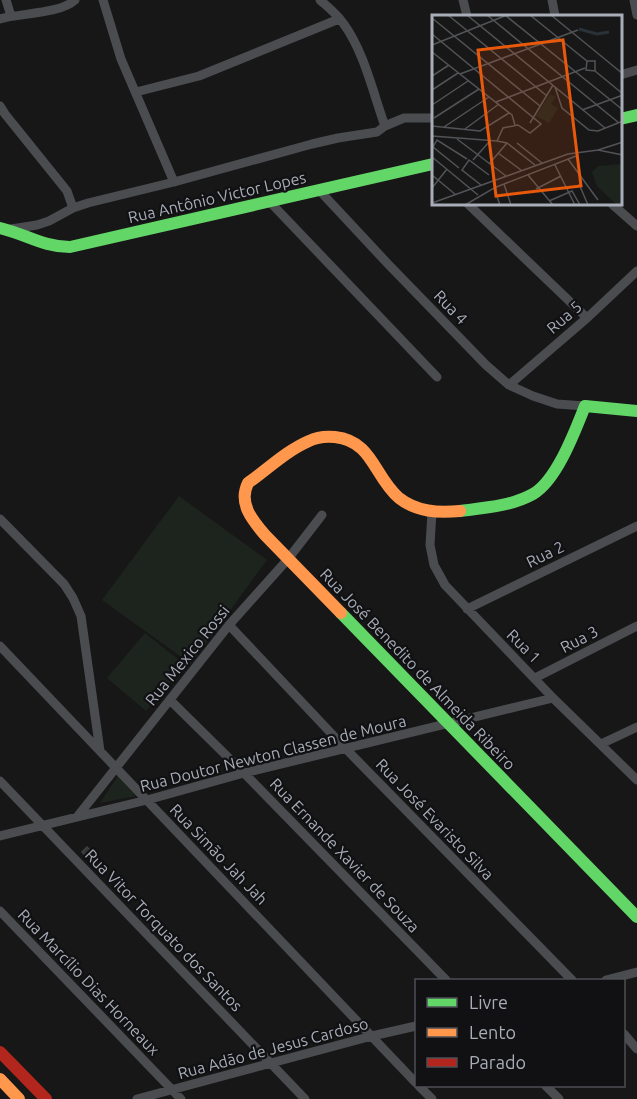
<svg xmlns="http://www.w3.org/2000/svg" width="637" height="1099" font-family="Ubuntu,sans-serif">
<rect width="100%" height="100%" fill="#171717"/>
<path fill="#1d241e" d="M179,496l88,64 -76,104 -89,-64z
M145,633l40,32 -39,46 -39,-33z
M118,776l18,20 -36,7z"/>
<path fill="#353536" stroke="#3f4043" stroke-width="1.5" d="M87,847l12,12 -5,5 -12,-12z"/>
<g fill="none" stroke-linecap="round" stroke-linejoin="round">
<path stroke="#4b4c50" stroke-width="9" d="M6,0l5,16
M103,0l18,59 53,123
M320,0c8,7 17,14 23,23 21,28 30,70 42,103
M463,0l4,16
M552,0l3,16
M634,0l3,15
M0,19c20,-6 60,-5 75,-19
M620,75l17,-5
M136,92l63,-16 140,-57
M0,106l5,8 62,77 6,17
M319,190l69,74 98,101 23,20 24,11 24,8 28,2
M269,201l168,176
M468,204l119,114
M612,204l25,22
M11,229l26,-4 12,-4 24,-13 15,-5 86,-21 138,-38 26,-6 39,-6 8,-6 19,-8h29
M509,385l78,-67 50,-47
M432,512l-2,33 4,20 11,20 108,113 84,82
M0,519l64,65 9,14 8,18 19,135
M467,609l170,-83
M229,625l117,124 226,231
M0,646l416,437
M535,678l102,-52
M170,700l74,73 202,207
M601,744l36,-17
M0,781l305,318
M77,817l152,-192 59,-66 34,-44
M0,836l147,-36 97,-27 309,-75
M0,911l181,188
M606,980l31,-8
M624,1034l13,15
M419,1086l13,13
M546,1086l13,13
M137,1099l235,-63 44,-10"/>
<path stroke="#63d668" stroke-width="12" d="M620,119l17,-4
M0,228c26,6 43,19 70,19l363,-83
M460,511c24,-3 52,-5 73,-17 24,-14 42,-63 52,-88l52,5
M341,613l296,304"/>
<path stroke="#ff974d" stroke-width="12" d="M341,613l-76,-78c-13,-15 -27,-32 -17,-52 20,-14 38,-32 61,-42 8,-4 17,-5 26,-4 38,4 39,40 64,61 18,14 39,15 61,13
M0,1079l19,20"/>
<path stroke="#b3261e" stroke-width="12" d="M0,1052l46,47"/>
</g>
<g text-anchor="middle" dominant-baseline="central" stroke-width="4.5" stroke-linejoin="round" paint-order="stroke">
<g font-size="16" fill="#a8adb8" stroke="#111113">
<text transform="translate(217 197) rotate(-13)">Rua Antônio Victor Lopes</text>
<text transform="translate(451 307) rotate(46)">Rua 4</text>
<text transform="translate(564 317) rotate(-41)">Rua 5</text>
<text transform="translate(545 554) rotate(-26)">Rua 2</text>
<text transform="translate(579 639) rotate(-27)">Rua 3</text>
<text transform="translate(524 646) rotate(45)">Rua 1</text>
<text transform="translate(187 655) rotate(-51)">Rua Mexico Rossi</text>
<text transform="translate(418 669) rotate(46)">Rua José Benedito de Almeida Ribeiro</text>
<text transform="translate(273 753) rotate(-14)">Rua Doutor Newton Classen de Moura</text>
<text transform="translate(435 819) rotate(46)">Rua José Evaristo Silva</text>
<text transform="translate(219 854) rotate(46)">Rua Simão Jah Jah</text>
<text transform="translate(345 855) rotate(46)">Rua Ernande Xavier de Souza</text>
<text transform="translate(164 930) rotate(46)">Rua Vitor Torquato dos Santos</text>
<text transform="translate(89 982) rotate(46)">Rua Marcílio Dias Horneaux</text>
<text transform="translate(273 1048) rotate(-15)">Rua Adão de Jesus Cardoso</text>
</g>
</g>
<g transform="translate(432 15)">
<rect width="190" height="190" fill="#171717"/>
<path d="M118,79l6,3 -5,7 7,4 -9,15 -13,-7zM190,149v41h-5l-20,-19 -5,-14 6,-6z" fill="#1d241e"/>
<path fill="none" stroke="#2a3239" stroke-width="3" d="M147,14l18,5 12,-2"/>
<path fill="none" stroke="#515357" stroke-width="1.5" d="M16,0l99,81M35,0l138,113M55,0l132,108M73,0l118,95M98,0l57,46h8v10l-9,-1 1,-9M119,0l72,59M0,3l108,88M0,19l109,90 -11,9 -12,-8 -15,3 -6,13 -65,-5M0,30l75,-30M0,37l80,63 3,10M163,56l28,23M28,59l118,-44M0,61l17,-11M123,72l7,21 27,22 9,1 25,-10M0,75l26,-17M64,87l89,-34M0,90l36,-24M150,95l41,-15M2,103l45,-29M98,108l23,-38M0,111l48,5 29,-18M12,112l45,-30M33,114l34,-25M25,124l49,37M65,126l10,2 28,22M85,128l25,20M166,135l25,-8M66,138l23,17M0,142l46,38M136,144l30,41M41,145l16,-18M57,149l18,-21M123,150l20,40M27,153l-26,-21 4,-7 30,19M0,160l24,20M96,160l25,30M72,169l72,-28M147,169l9,21M49,170l-19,-15 7,-10 20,15M0,173l15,-19M62,173l10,-4 7,21M104,174l25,-13M117,186l23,-10 8,14M0,188l136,-49 30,-4 25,5M33,190l29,-17 6,17"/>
<path fill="#e8590c" fill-opacity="0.15" stroke="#e8590c" stroke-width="3" d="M131,25l18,146 -85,10 -18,-146z"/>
<rect width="190" height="190" fill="none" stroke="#a8adb8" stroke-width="3"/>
</g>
<rect x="415" y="979" width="210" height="108" fill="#111113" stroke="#4d4f55" stroke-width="1.5"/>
<rect x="427" y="998" width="30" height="9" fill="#63d668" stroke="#4d4f55" stroke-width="1.5"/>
<text x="469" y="1009" font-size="18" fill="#a8adb8">Livre</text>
<rect x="427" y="1028" width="30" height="9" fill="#ff974d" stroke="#4d4f55" stroke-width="1.5"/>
<text x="469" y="1039" font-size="18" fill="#a8adb8">Lento</text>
<rect x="427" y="1058" width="30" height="9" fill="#b3261e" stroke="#4d4f55" stroke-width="1.5"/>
<text x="469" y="1069" font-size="18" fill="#a8adb8">Parado</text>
</svg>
